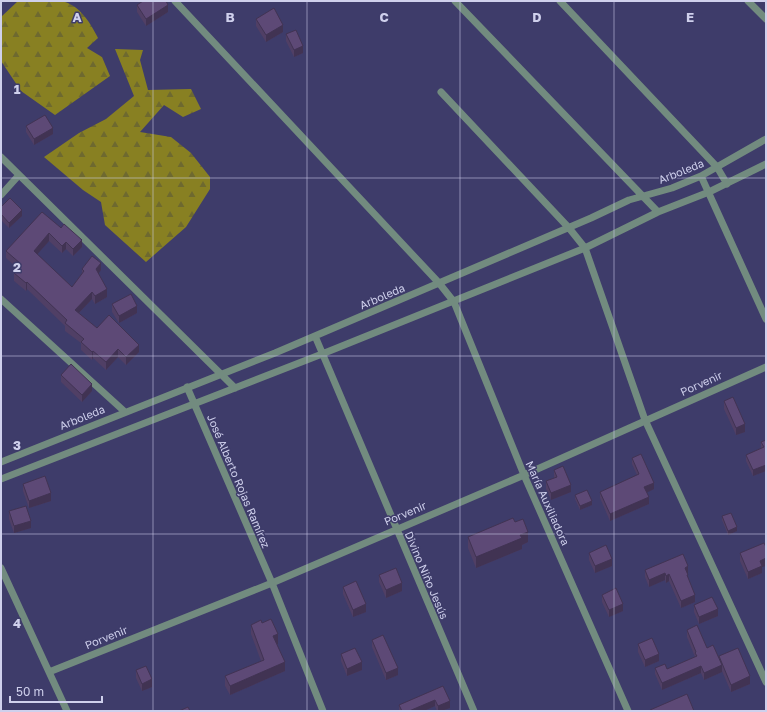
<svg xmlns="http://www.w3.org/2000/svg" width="767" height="712" font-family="'Golos Text',sans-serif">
<defs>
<pattern id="forest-firs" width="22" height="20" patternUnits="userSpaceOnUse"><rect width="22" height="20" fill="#888022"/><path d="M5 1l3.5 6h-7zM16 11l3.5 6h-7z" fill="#6e692f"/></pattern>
</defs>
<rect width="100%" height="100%" fill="#3e3c6a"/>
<path fill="url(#forest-firs)" d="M18,1c10,0 40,-1 47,1 16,5 26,22 33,36l-11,10 15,9 8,19 -55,39 -34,-24 -20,-30v-44z
M115,49l28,1 -3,10 8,30 43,-1 10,20 -18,8 -19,-12 -24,27 31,5 20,16 19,24v12l-24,38 -40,35 -41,-37 -4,-23 -18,-12 -39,-33 35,-24 27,-14 28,-23z"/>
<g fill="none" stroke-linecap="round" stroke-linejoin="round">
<path stroke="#728b7f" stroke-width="7" d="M175,1l264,282 15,19 70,173 104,236
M455,1l203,211
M560,1l157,166 10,17
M748,1l18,18
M441,92l128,136 16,20 60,172 121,262
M1,157l234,231
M701,176l65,143
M1,195l18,-20
M1,299l124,113
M315,336l159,375
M187,387l85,196 51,128
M1,462l274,-109 316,-135 38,-18 43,-12 29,-12 65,-37
M1,479l321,-125 263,-106 73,-36 51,-20 57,-28
M1,568l66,143
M49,672l223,-89 252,-108 242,-108"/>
</g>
<path fill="#503f65" d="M137,5l31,7 -22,14 -9,-14z
M256,19l27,13 -17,10 -10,-16z
M286,34l17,19 -9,4 -8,-16z
M26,126l27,8 -19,11 -8,-13z
M1,207l21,9 -13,12 -8,-8z
M42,212l40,35 -9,9 -7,-7 -4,4 -13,-12 -12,13 35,33 10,-14v-4l19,1 -3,4 9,23 -12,7 -3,-5 -13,14 18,15 42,24 -13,13 -8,-8 -12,13 -13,-12 -1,2 -11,-10v-7l-16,-12v-5l-38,-37 -1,2 -12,-10v-8l4,-4 -12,-11v-7z
M112,304l25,9 -18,10 -7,-11z
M61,375l31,16 -10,11 -21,-20z
M724,401l21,31 -9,3 -12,-26z
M766,440v31l-13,5 -7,-15v-6l15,-7v-6z
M632,458l22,31 -7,3 2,12 -39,17 -10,-23v-6l37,-17 -5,-11z
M554,470l17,22 -20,8 -5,-11v-8l8,-3z
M23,484l28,17 -22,7 -6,-17z
M575,495l17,10 -12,5 -5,-11z
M9,511l22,17 -17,5 -5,-14z
M722,516l15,15 -9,4 -6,-15z
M515,522l13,20 -6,3v4l-46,19 -8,-20v-11z
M589,553l23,13 -17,7 -6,-13z
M740,553l22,14v6l-14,6 -8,-18z
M645,570l43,3 -1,1 1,4 7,24 -14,6 -12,-27 -3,2 -1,-3 -16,7 -4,-10z
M379,575l23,16 -16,7 -7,-16z
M343,587l23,25 -13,5 -10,-23z
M602,595l21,16 -14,6 -7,-15z
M694,605l24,11 -19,8 -5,-12z
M262,623l16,21h-1l8,27 -55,24 -5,-9v-10l36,-15 -10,-27v-9z
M687,630l20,18 12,10v-2l31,28 -19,8 -9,-21v1l-18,8 -3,-7 -39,17 -7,-16v-6l12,1 28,-12 -8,-20z
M372,640l26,35 -12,5 -14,-33z
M638,644l21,17 -14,6 -7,-15z
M341,654l21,16 -15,6 -6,-15z
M136,670l16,17 -10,4 -6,-13z
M443,686l7,22 -9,3h-4l-2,-5 -11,5h-25v-6z"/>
<path fill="#413353" d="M168,5v7l-22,14v-7z
M283,25v7l-17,10v-7z
M303,46v7l-9,4v-7z
M53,128v6l-19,11v-6z
M22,210v6l-13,12v-5z
M49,233v8l-15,17v-7z
M82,240v7l-9,9v-7z
M66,242v7l-4,4v-7z
M101,263v7l-5,7v-8z
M27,282v7l-1,2v-8z
M107,289v8l-12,7v-8z
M92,292v7l-17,18v-7z
M137,306v7l-18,10v-7z
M139,345v7l-13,13v-8z
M118,349v8l-12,13v-8z
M93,351v7l-1,2v-8z
M92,384v7l-10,11v-7z
M745,424v8l-9,3v-7z
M766,465v6l-13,5v-6z
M654,483v6l-10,5v-7z
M571,485v7l-20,8v-7z
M51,493v8l-22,7v-7z
M649,497v7l-39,17v-7z
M592,501v4l-12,5v-4z
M31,521v7l-17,5v-7z
M737,527v4l-9,4v-4z
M528,532v10l-6,3v4l-46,19v-11z
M766,558v8l-4,1v6l-14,6v-7l12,-11z
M612,559v7l-17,7v-7z
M688,566v7l-3,2v-7z
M665,573v7l-16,7v-7z
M669,574v7l-3,2v-7z
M402,583v8l-16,7v-8z
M695,595v7l-14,6v-7z
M366,604v8l-13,5v-7z
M623,604v7l-14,6v-7z
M718,609v7l-19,8v-7z
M278,634v10l-5,1v-9z
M659,654v7l-14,6v-7z
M285,662v9l-55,24v-9z
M362,662v8l-15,6v-7z
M722,665v7l-18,8v-7z
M701,666v7l-39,17v-7z
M398,668v7l-12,5v-7z
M750,676v8l-19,8v-7z
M152,679v8l-10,4v-7z
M435,700v6l-11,5h-15z
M450,701v7l-9,3h-3v-5z"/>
<path fill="#5d4976" stroke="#413353" d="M143,1h23l2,4 -22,14 -9,-14z
M274,8l9,17 -17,10 -10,-16z
M296,30l7,16 -9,4 -8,-16z
M45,115l8,13 -19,11 -8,-13z
M10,198l12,12 -13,13 -8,-9v-7z
M42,212l18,15 1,1 3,-4 18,16 -9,9 -7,-7 -4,4 -13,-13 -15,18 38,36 12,-16 -2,-2 10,-13 9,7 -5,6 11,20 -12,7 -3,-4 -17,18 22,18 12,-13 30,30 -13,12 -8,-8 -12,13 -13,-11 -1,1 -11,-10 3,-3 -19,-16 2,-3 -40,-38 -1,1 -12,-10 7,-9 -15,-13z
M131,294l6,12 -18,10 -7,-12z
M71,364l21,20 -10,11 -21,-20z
M733,397l12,27 -9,4 -12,-27z
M766,440v25l-13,5 -7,-15 18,-8 -3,-5z
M641,454l13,29 -10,4 5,10 -39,17 -10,-22 39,-18 -7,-16z
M563,466l8,19 -20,8 -5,-12 11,-4 -3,-7z
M45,476l6,17 -22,8 -6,-17z
M587,490l5,11 -12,5 -5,-11z
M26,506l5,15 -17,5 -5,-15z
M731,513l6,14 -9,4 -6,-15z
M513,518l2,4 8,-3 5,13 -8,3 2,3 -46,19 -8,-20z
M764,543l2,4v11l-6,3 2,5 -14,6 -8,-19z
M606,545l6,14 -17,7 -6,-13z
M683,554l5,12 -3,2 3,7h-1l8,20 -14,6 -12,-27 -3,2 -1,-3 -16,7 -4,-10z
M396,568l6,15 -16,7 -7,-15z
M356,581l10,23 -13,6 -10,-23z
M616,588l7,16 -14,6 -7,-15z
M712,597l6,12 -19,8 -5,-12z
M271,619l7,15 -5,2 12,26 -55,24 -5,-10 39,-16 -13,-35 10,-5 1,3z
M697,625l10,23 6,-3 9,20 -18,8 -3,-7 -39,17 -7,-15 10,-4 2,5 30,-13 -2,-3 1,-1 -9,-22z
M383,635l15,33 -12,5 -14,-33z
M652,638l7,16 -14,6 -7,-16z
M355,648l7,14 -15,7 -6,-15z
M738,648l12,28 -19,9 -12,-29z
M146,666l6,13 -10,5 -6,-14z
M443,686l7,15 -12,5 -3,-6 -26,11h-7l-3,-6z
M687,694l7,17h-44v-1z
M188,707l2,4h-11z"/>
<path fill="none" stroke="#cfd0ec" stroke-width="1" stroke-opacity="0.55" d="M153,1v710M307,1v710M460,1v710M614,1v710M1,178h765M1,356h765M1,534h765"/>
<g text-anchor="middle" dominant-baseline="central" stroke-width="3" stroke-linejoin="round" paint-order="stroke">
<g font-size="11" fill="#cfd0ec" stroke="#3e3c6a">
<text transform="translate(681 171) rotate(-22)">Arboleda</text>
<text transform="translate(382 296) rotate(-23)">Arboleda</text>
<text transform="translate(701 383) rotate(-24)">Porvenir</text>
<text transform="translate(82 417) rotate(-22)">Arboleda</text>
<text transform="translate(239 481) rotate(67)">José Alberto Rojas Ramírez</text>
<text transform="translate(548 503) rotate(66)">María Auxiliadora</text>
<text transform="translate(405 513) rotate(-23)">Porvenir</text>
<text transform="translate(427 575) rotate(67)">Divino Niño Jesús</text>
<text transform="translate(106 637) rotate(-22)">Porvenir</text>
</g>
</g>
<g font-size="13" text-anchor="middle" font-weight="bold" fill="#cfd0ec" stroke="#3e3c6a" stroke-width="3" stroke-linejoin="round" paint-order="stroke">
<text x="77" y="22">A</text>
<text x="230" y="22">B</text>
<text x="384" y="22">C</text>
<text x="537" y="22">D</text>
<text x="690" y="22">E</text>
<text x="17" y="94">1</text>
<text x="17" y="272">2</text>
<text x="17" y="450">3</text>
<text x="17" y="628">4</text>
</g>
<rect width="767" height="712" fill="none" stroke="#cfd0ec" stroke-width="4"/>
<path d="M10 696v6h92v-6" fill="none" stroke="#cfd0ec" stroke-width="2"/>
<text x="16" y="696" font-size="12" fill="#cfd0ec" stroke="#3e3c6a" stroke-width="3" paint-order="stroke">50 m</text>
</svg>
